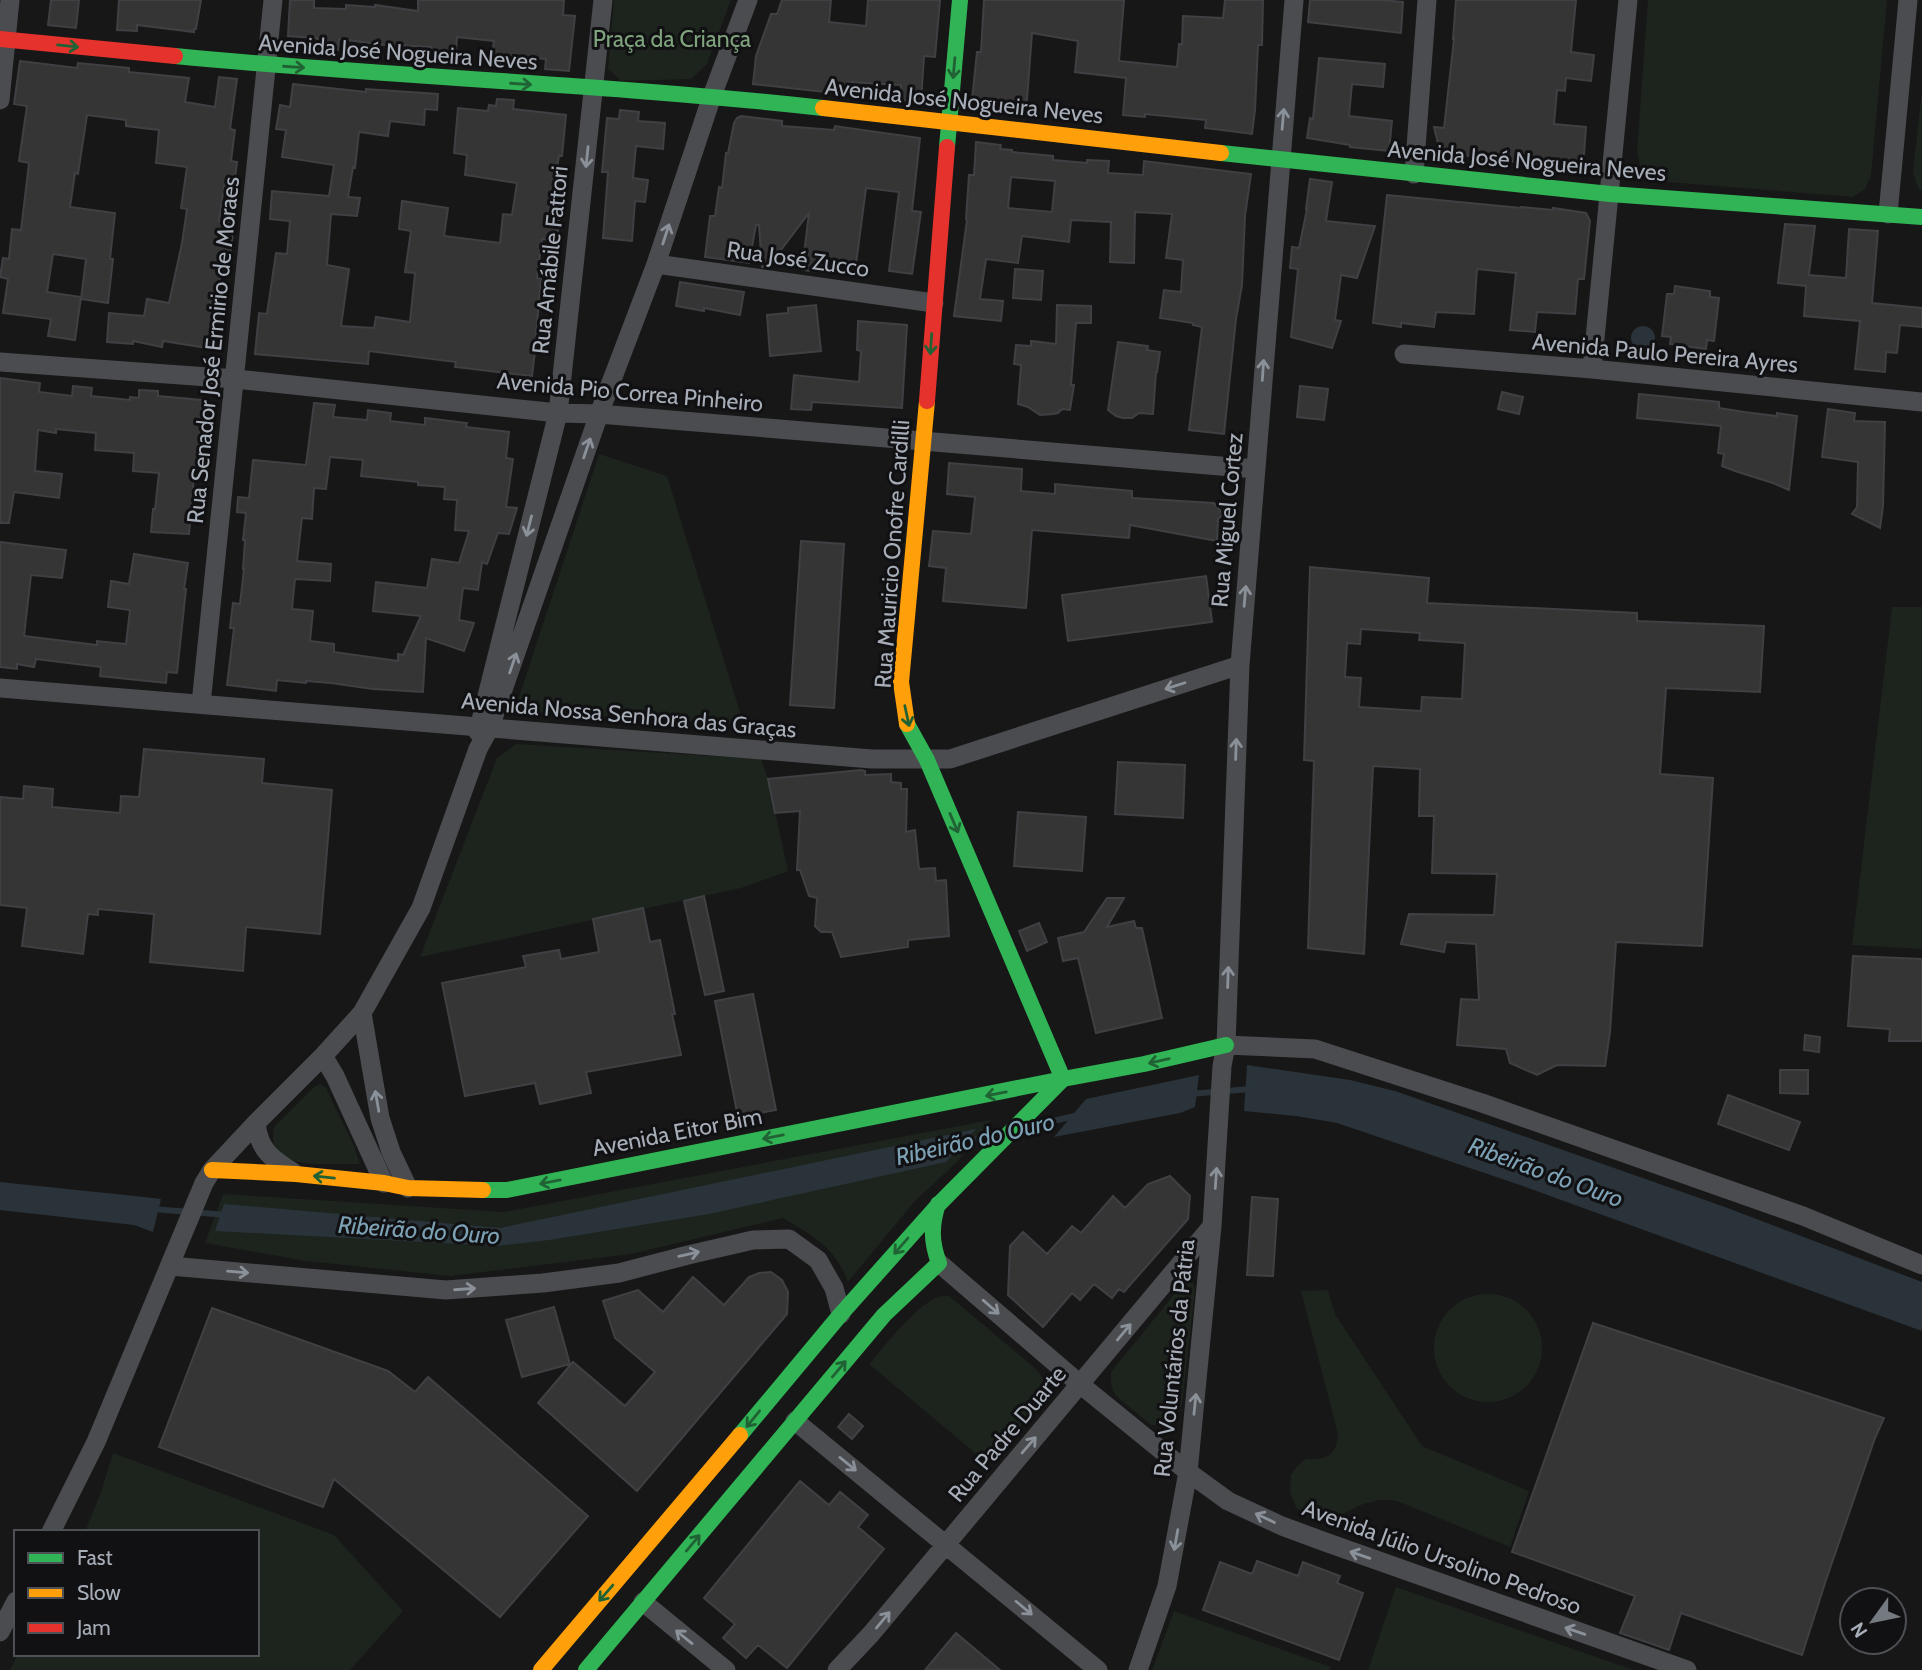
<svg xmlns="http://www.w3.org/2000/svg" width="1922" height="1670" font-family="Cabin,sans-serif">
<rect width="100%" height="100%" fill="#171717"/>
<path fill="#1c241d" d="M614,0h117l-24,64 -16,15 -70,2 -13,-12z
M1648,0h239l-16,175 -6,14 -12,8 -198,-16 -14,-10 -4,-20z
M1922,90v101l-3,-1 -6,-17z
M599,454l68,22 77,249 -214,-13 -7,-5 -5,-7z
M1892,607h30v342l-70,-4z
M516,744l245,15 7,20 20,92 -47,17 -321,69 77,-199z
M320,1084l6,4 28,58 6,18c-22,-1 -71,6 -84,-15 -4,-7 -3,-14 -2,-22l40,-40z
M991,1120l-33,41 -44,41 -66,80c-13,-35 -35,-46 -65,-64l-152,36 -181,22 -144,-15 -101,-18 18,-49 281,18z
M1188,1282l5,1 2,6 -13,115c-6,17 -13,21 -31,21l-36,-30 -4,-10v-13l70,-86z
M1328,1290l7,24 87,132 107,45 -19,56 -113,-46 -9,-1h-8l-17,4 -32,16 -11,1 -11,-3 -13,-11 -6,-15 1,-17 6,-9 9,-7c19,1 31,-3 32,-25l-37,-143z
M1434 1348a54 54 0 1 1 108 0a54 54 0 1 1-108 0Z
M942,1296h7l86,72c11,13 17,22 5,36l-53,59 -118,-99c17,-19 50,-64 73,-68z
M113,1453l221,82 69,76 -53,59h-340l8,-16h239v-122h-172l16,-40z
M1396,1587l237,83h-265z
M1174,1611l157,56 -1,3h-178z"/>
<path fill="#293339" d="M1631 338a12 12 0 1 1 24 0a12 12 0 1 1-24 0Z
M1247,1065l103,15 45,11 330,116 197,75v49l-402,-146 -183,-62 -41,-7 -52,-5z
M1199,1075l-4,32 -15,6 -126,24 32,-38z
M976,1129l-30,33 -237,52 -160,26 -52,6 -282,-15 9,-27 276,24z
M0,1182l144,15 17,2 -8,33 -19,-7 -134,-15z"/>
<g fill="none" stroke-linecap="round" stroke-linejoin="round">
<path stroke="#293339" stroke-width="6" d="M1189,1094l62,-5
M1031,1126l48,-11
M957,1144l33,-8
M152,1209l76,6"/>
</g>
<path fill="#353536" stroke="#3f4043" stroke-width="2" fill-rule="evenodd" d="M51,0h28l-3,28 -28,-3z
M119,0h82l-5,29h-2v3l-57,-7v6l-20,-1z
M290,0h24v8l32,1v-4l29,2v-2l43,6v-11h146l-1,15 12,1 -6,55 -24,-2 1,-10 -54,-5 2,-13 -37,-4 -1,15 -25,-2v-3l-38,-2v1l-54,-7 -1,11 -22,-1 1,-11 -29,-2z
M782,0h49l-2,22 37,4 2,-26h72l-5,57 -11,-1 -3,46 -21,-2 1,-15 -53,-3 -1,9 -21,-2 -1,3 -72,-8 3,-28 15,-42h6z
M984,0h140l-5,61 58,6 2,-23h3l1,-28 40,2 2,-18h38l-1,45h-4l-3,65 -3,24 -47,-6 1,-8 -61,-6v3l-22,-2 3,-37 -51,-6 3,-31 -46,-8 -6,80 -28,-3v-7l-26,-3 5,-48h4z
M1310,0h72l21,2 -2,31 -93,-11z
M1456,0h120l-5,52 23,3 -3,26 -25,-3 -1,13 -8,-1 -3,34 32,3 -3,40 -104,-8v-2l-39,-5 -6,-25 10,1 10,-89h-1z
M1319,58l66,6 -2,23 -31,-3 -3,32 43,5 -3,30 -39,-4v-2l-43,-7 3,-20 3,1z
M20,61l57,7 1,-5 51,5v4l60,6 -4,24 30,5 4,-30 18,2 -7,50 5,1 -4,31 6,1 -3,25 -10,-1 -5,35 15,2 -4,35 -4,17 -5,-1 -7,32 7,1 -7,42 -51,-8 -1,6 -29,-6v3l-26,-2 2,-29 35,3 3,-17 22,4 13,-60 5,-34 -6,-1 6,-41 -31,-4 3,-33 -33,-4v-6l-39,-5 -9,59 -3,-1 -5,34 45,6 -5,46h3l-5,44 -27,-4 5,-40 -33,-5 -6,38 34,5 -6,43 -27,-4 3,-17 -48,-6 5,-34 -8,-2 3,-19 6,1 3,-30 9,1 8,-67 -10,-2 8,-55 -13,-2z
M293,84l73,8v-3l72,5 -1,16 -12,-1 -1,16 -34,-4 -2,15 -29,-4 -4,36 -2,-1 -5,30 12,1 -3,18 -26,-2 -4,51 22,4 -8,57 33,2 2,-11 34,5 5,-49 -10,-1 6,-41 -12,-2 3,-28 46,7 -4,28 56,7 3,-29 9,1 5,-32 -52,-8 2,-20 -13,-2 4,-45 30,3 1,-6 7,1 1,-7 17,1 -1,9 53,6 -4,41h-3l-12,64 12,1 -2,20 -15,-2 -5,39 4,1 -5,56h1l-5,41 -77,-9 1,-5 -87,-11 -1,13 -113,-10 4,-41 8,1 9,-61 11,1 3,-33 -20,-2 2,-28 57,5 5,-31 -52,-8 4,-27 -10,-1 4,-24 10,2z
M620,110l19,2 -1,9 27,2 -2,26 -27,-3 -3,32 15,2 -3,22 -10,-1 -3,40 -29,-3 5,-66h-6l5,-54 12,1z
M741,116l41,5v5l52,4 1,-4 85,12 -8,73 9,1 -9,62 -23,-3 10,-79 -33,-4 -10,76 -27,-3 -2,12 -25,-3 7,-57 -41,54h-6l-3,-42h-3l-7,38 -44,-6 5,-41h5l4,-29 3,1 4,-35h2l6,-30 3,-5z
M976,142l25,3 -1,4 12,1v2l41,4v4l34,3v-3l22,1 -1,12 35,2 1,-14 107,13 -6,42 -3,69 -6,34 -12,115 -35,-4 13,-103 -9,-2v-2l-33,-5 4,-28 17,2 2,-32 -17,-2 6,-44 -37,-2 -1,51 -24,-1 1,-40 -40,-2 -2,22 -47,-6 -4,27 -32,-4 -6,40 23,2 -2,20 -47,-5 13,-96 -1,-1 3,-44h5zM1011,177l44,4 -3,31 -44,-4z
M1310,179l22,3 -6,39 49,5 -18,52 -16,-3 -6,45 6,1 -9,27 -41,-11 7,-68 -8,-1 2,-21 7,1 8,-39h-1z
M1387,195l134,13v-1l32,3v-2l33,5 4,8 -6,58h-6l-3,35 -38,-2 -2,20 -25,-2 6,-57 -39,-4 -3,45 -38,-2 -2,15 -33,-4v4l-28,-4z
M1785,224l30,2 -6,49 37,3 3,-49 29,2 -6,72 50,5v19l-22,-2 -3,28 -11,-1 -1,20 -30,-3 5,-48 -56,-5 2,-30 -28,-3z
M1015,269l28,2 -2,29 -28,-2z
M680,282l64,10 -4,23 -36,-7v3l-28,-5z
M1675,286l35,5v6l9,1 -5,43 -7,-1 -1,9 -36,-5 1,-7 -9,-1 5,-42h7z
M816,305l5,46 -51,5 -3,-41 21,-2v-5z
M1057,305l34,1v17h-15l-5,62h3l-4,25 -8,-1 -4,4 -5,1 -13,1 -12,-8 -10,-3 3,-39 -7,-1 2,-19 15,1v-5l25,3z
M858,321l49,4 -5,83 -90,-6 -1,8 -20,-1 3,-34 65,7 2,-31 -4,-1z
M1118,342l30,4 -1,4 13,2 -3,20h-1l-3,42 -14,-1 -7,5h-9l-7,-2 -8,-6z
M0,378l40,5 -1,9 33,4 1,-10 19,2 -1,8 39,4v-3l9,1v-8l19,1v5l44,4 -4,53 11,1 -2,23 -13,-1 -5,58 -38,-2 2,-23h2l4,-36 -26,-2 1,-18 -39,-3 1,-17 -40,-4v4l-18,-3 -3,41 27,3 -3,24 -45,-6 -5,31h-9z
M1300,386l28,3 -4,31 -27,-3z
M1502,392l21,5 -4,17 -21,-5z
M1639,394l80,8v6l25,4 33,4v-3l20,3 -8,74 -16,-7 -35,-11 -16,-6 2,-12 -6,-1 3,-27 -84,-8z
M314,403l21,2 -2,12 34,3 1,-10 23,3 -1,8 35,4v-7l42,5 -1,4 43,5 -3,26 7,1 -7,48 11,1 -8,26 -11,-1 -11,31 -5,-2 -4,28 -15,-2 -4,32 15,3 -10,28 -38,-13 -3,54 -50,-3 -42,-6 -25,-2v2l-29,-3 -1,11 -49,-6 7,-57h-4l3,-25 7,1 4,-35h-1l2,-29h-2l3,-27 -9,-1 1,-15 11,1 4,-38 53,5zM330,457l33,3 -2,16 57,6v3l27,2 -1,12 13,1 -2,30 14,1 -10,32 -27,-4 -5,29 -51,-6 -3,29 48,5 -18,39 -5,-1v7l-64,-9v-8l-24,-3 3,-30 -21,-2 3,-30 35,2 1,-17 -34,-3 5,-43 10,1 2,-31 12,1z
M1828,409l27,4 -1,8 31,1 -2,84 -3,22 -28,-14 5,-7 1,-45 -36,-5z
M949,463l73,6 -1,22 34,3v-10l77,7v7l82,5 9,11 -5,5 -1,22 -87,-16 -1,13 -97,-8 -6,78 -83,-7 3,-33 -17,-2 4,-35 38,3 4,-37 -28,-3z
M801,541l43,3 -10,164 -44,-3z
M0,542l66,8 -4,28 -31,-3 -7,61 73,9v-4l29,3 4,-34 -22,-3 3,-26 18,3 5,-30 54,9 -4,26h2l-9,84 -10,-1 -1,11 -66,-7 1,-9 -65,-8 -2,8 -17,-3v5l-17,-2z
M1310,567l119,11 -2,25 210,10v8l127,5 -4,66 -94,-4 -6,86 53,4 -11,168 -86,-4 -6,90 -5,34 -48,-1 -20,10 -27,-12 -4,-14 -49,-4 4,-46 18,1 -3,-56 -30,-2 -2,10 -43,-8 8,-30 85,1 3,-41 -65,-1 2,-57h-15l1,-47 -47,-3 -9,188 -56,-6 6,-187 -10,-1zM1361,629l59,4 -1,7 46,3 -3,56 -40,-2 -1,14 -62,-4 2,-29 -16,-1 2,-34 13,1z
M1206,576l6,46 -144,19 -6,-46z
M144,749l120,10 -2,24 70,7 -12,144 -74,-7 -3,44 -93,-9 4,-48 -56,-5v6l-10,-1 -5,40 -61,-8 5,-38 -27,-3v-108l23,2 1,-13 29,3 -1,18 68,6 1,-17 18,1z
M1118,762l67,3 -2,53 -68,-4z
M861,770l4,1v4l26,-1v8l10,1v6h6l-1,43 9,-2 4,39 16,-1 1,13 10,-1 3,56 -41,4v7l-67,10 -9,-25h-11l-6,-6 2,-28 -8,-2 -9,-26h-3l3,-59 -25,2 -7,-34z
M1018,812l68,5 -4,54 -68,-5z
M704,896l20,95 -19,4 -21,-94z
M1107,898h17l-17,29 27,-6 2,7h6l20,90 -66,15 -18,-75 -15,3 -5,-23 26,-6z
M643,908l7,34 10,-2 15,74h-3l9,41 -95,17 5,21 -51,11 -5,-21 -70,13 -23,-113 84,-16 -3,-11 36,-6 2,9 38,-7 -6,-33z
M1039,923l8,19 -20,9 -8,-20z
M1853,956l69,3v82h-33l1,-12 -42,-3z
M753,994l23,116 -38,7 -23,-116z
M1805,1035l15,2 -1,15 -15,-2z
M1780,1070h28v24l-28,-1z
M1728,1095l72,27 -11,28 -71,-26z
M1170,1176l20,20 -2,23 -64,73 -5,-3 -7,9 -18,-14 -14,16 -8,-7 -29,34 -35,-32 2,-49 13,-14 24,22 25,-28 9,7 32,-37 12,12 23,-24z
M1252,1197l26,2 -5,77 -26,-1z
M771,1272l11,8 6,12 -1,22 -150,177 -99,-88 35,-41 52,44 30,-34 -40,-34 -12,-37 35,-11 25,22 30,-35 31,28 25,-28 10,-4z
M554,1307l16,57 -48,13 -16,-57z
M212,1308l176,63 27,21 13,-15 160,139 -88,101 -166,-138 -11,28 -164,-60z
M1593,1323l291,95 -9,20 -49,142 -24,75 -121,-42 -12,37 -49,-17 15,-37 -123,-44z
M849,1414l14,12 -11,13 -14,-12z
M800,1481l29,24 11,-13 28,23 -10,12 26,22 -97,119 -29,-23 -12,13 -23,-20 12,-14 -31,-26z
M1257,1561l41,15 5,-14 37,14 -3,7 26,10 -24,67 -136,-50 17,-48 32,12z
M956,1633l44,37h-75z"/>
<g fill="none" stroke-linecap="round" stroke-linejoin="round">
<path stroke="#4a4c50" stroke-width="19" d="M0,100l10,-100
M1414,174l13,-174
M1888,214l20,-214
M656,264l278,39
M1404,354l188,15 330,33
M0,362l236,17 322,34 41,1 657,55
M1592,369l36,-369
M0,688l872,71h78l290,-94
M201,704l72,-704
M478,732l80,-319 45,-413
M362,1013l18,105 11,34 17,36
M1226,1045l89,4 167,54 321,113 119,49
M323,1056l12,20 49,107
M256,1123c3,26 14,35 37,49
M939,1263l142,122 107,87 40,29 54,25 46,17 359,127
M170,1266l276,24 97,-7 76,-10 69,-18 65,-15 36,-1 29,21 16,28 7,26
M795,1421l303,249
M51,1532l45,-90 108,-259 8,-13 44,-47 67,-67 39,-43 59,-105 57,-159 12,-22 109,-313 57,-150 56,-168 36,-96
M643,1602l83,68
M0,1632l16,-31
M837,1670l34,-36 341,-408
M1138,1670l29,-84 21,-114 24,-246 10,-160 4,-21 14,-380 54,-665"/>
<path stroke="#30b455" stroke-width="16" d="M175,56c216,21 433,28 648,52
M947,147l13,-147
M1221,153l389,41 312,23
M483,1190h24l556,-111 -136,-319 -20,-36
M740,1435l101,-121 98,-110 124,-125 81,-15 82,-19
M586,1670l298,-355 55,-52c-8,-21 -8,-38 -1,-59"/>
<path stroke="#ff9f0a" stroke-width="16" d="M823,108l398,45
M907,724l-6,-42 26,-281
M212,1170l84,4 88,9 24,5 75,2
M541,1670l199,-235"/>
<path stroke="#e5322d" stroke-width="16" d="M0,39l175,17
M927,401l20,-254"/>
</g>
<defs><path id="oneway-shaft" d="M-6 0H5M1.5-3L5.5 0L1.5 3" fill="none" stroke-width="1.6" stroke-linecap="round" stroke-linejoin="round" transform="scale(1.75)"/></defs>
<g stroke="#206234">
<use href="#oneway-shaft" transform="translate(68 46) rotate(6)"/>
<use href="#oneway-shaft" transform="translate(294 67) rotate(4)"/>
<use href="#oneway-shaft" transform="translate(954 68) rotate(95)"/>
<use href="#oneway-shaft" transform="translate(521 84) rotate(4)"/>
<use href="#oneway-shaft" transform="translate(931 344) rotate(94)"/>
<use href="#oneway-shaft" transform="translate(907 716) rotate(78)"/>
<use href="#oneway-shaft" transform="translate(954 823) rotate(67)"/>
<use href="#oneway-shaft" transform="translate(1159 1061) rotate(167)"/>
<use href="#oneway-shaft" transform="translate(996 1094) rotate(169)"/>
<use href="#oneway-shaft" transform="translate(773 1137) rotate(169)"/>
<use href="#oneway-shaft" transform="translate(324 1177) rotate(-174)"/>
<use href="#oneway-shaft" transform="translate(550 1182) rotate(169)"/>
<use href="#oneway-shaft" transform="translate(901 1246) rotate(131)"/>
<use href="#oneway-shaft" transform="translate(839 1369) rotate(-50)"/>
<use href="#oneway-shaft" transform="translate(753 1419) rotate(129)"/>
<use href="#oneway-shaft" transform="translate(693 1543) rotate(-50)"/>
<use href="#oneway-shaft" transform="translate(606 1593) rotate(131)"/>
</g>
<g stroke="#8b9199">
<use href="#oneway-shaft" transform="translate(1283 119) rotate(-85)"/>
<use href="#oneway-shaft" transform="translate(587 157) rotate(96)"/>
<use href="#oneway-shaft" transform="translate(666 234) rotate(-72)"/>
<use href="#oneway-shaft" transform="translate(1263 370) rotate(-86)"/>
<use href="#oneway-shaft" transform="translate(587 448) rotate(-71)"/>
<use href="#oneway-shaft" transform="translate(529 526) rotate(104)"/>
<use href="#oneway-shaft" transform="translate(1245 596) rotate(-85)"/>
<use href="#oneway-shaft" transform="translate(513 663) rotate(-71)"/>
<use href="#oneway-shaft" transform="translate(1175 686) rotate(162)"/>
<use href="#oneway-shaft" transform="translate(1236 749) rotate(-88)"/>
<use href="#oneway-shaft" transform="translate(1228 977) rotate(-88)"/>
<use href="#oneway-shaft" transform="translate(377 1101) rotate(-100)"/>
<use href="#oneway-shaft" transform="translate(1216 1178) rotate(-86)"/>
<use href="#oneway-shaft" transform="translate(689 1254) rotate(-13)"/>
<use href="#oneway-shaft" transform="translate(238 1272) rotate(5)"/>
<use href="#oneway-shaft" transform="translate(465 1289) rotate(-4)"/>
<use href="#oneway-shaft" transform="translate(991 1307) rotate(41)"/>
<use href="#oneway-shaft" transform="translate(1124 1332) rotate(-50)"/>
<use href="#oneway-shaft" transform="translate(1195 1404) rotate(-84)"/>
<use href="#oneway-shaft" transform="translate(1029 1445) rotate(-49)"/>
<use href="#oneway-shaft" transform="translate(848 1464) rotate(39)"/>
<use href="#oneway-shaft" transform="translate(1265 1518) rotate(-155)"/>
<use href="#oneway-shaft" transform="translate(1176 1540) rotate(100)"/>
<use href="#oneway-shaft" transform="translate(1360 1555) rotate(-161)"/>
<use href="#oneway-shaft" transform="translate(1024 1608) rotate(40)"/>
<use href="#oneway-shaft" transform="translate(883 1620) rotate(-50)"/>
<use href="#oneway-shaft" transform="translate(1575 1631) rotate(-161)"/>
<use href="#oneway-shaft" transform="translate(684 1637) rotate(-141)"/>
</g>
<g text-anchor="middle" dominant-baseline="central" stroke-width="6" stroke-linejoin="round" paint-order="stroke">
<g font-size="23" fill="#7fa47d" stroke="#111113">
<text x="672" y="39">Praça da Criança</text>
</g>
<g font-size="23" fill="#a7aeb8" stroke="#111113">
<text transform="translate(398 52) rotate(4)">Avenida José Nogueira Neves</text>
<text transform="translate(964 101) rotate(6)">Avenida José Nogueira Neves</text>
<text transform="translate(1527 161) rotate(5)">Avenida José Nogueira Neves</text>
<text transform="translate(798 259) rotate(8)">Rua José Zucco</text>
<text transform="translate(550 260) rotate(-84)">Rua Amábile Fattori</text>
<text transform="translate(213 350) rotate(-84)">Rua Senador José Ermirio de Moraes</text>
<text transform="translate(1665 353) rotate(5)">Avenida Paulo Pereira Ayres</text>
<text transform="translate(630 392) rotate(5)">Avenida Pio Correa Pinheiro</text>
<text transform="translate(1227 520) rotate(-85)">Rua Miguel Cortez</text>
<text transform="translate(892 554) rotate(-86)">Rua Mauricio Onofre Cardilli</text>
<text transform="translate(629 715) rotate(5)">Avenida Nossa Senhora das Graças</text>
<text transform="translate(677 1132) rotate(-11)">Avenida Eitor Bim</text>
<text transform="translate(1174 1358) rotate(-84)">Rua Voluntários da Pátria</text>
<text transform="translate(1007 1434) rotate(-50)">Rua Padre Duarte</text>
<text transform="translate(1442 1557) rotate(20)">Avenida Júlio Ursolino Pedroso</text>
</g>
<g font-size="24" font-style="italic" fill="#7da1b4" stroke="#111113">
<text transform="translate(975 1139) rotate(-13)">Ribeirão do Ouro</text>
<text transform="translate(1546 1172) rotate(20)">Ribeirão do Ouro</text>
<text transform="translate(419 1230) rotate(4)">Ribeirão do Ouro</text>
</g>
</g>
<rect x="14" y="1530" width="245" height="126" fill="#111113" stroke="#4d5055" stroke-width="2"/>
<rect x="28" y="1553" width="35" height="10" fill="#30b455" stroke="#4d5055" stroke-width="2"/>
<text x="77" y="1565" font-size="21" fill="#a7aeb8">Fast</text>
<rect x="28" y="1588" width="35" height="10" fill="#ff9f0a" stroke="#4d5055" stroke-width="2"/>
<text x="77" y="1600" font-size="21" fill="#a7aeb8">Slow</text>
<rect x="28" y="1623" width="35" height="10" fill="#e5322d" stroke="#4d5055" stroke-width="2"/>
<text x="77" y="1635" font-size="21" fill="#a7aeb8">Jam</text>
<g transform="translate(1873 1621) rotate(237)"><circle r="33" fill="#111113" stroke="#4d5055" stroke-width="2"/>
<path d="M0-5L12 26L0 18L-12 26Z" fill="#757980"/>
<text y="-10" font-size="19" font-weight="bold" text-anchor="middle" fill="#a7aeb8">N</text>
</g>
</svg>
